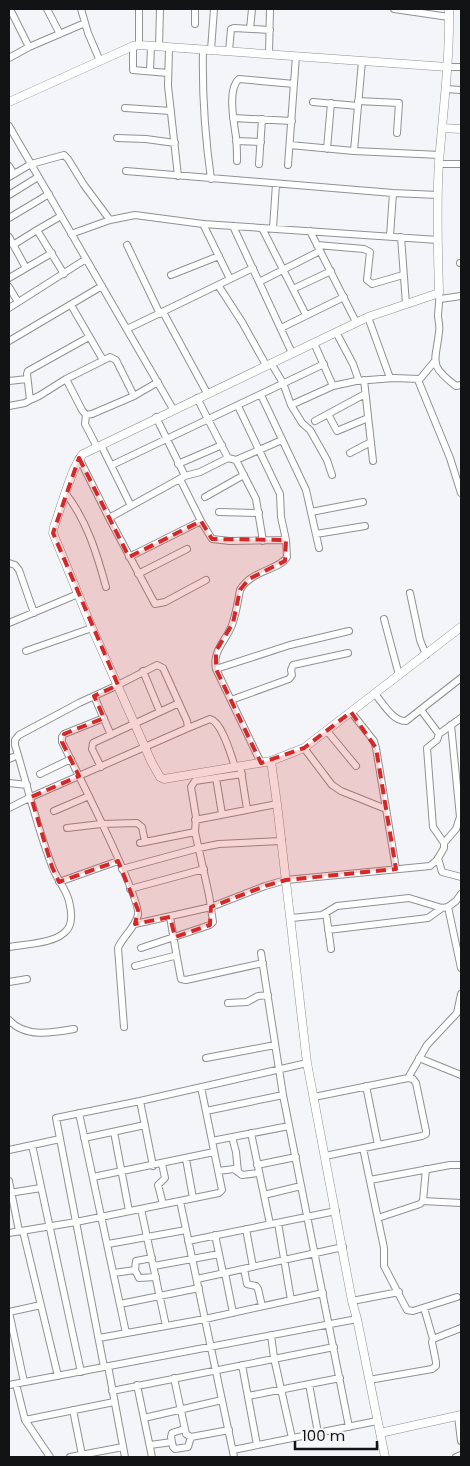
<svg xmlns="http://www.w3.org/2000/svg" width="470" height="1466" font-family="Poppins,sans-serif">
<rect width="100%" height="100%" fill="#f3f5f8"/>
<g fill="none" stroke-linecap="round" stroke-linejoin="round">
<g stroke="#8f9193" stroke-width="8">
<path id="minor" d="M10,9l19,38
M47,9l13,25
M81,9l7,24 12,28
M139,9v36
M394,9l55,8
M195,24v-15
M250,29l2,-20
M133,46v24l35,3
M159,47l1,-38
M169,48l-1,38 10,90
M203,50c-1,43 2,86 8,129
M211,50l3,-41
M229,51l2,-22 3,-1 36,2
M269,54l1,-45
M9,58l20,-11 56,-24
M447,67h14
M150,71l1,-25
M445,89l16,1
M358,101l41,2 -2,30
M313,102l45,4
M125,108l46,3
M233,118l59,3
M9,126l164,283
M117,138l29,1 29,4
M236,141l25,1
M290,145l64,6 86,4
M327,149l4,-46
M354,151l8,-90
M237,161c0,-8 0,-16 -1,-24 -2,-14 -9,-48 3,-58l55,5
M259,164l3,-45
M439,164h22
M288,165l8,-109
M9,166l5,8
M126,171l267,22 45,2
M9,177l22,-13 33,-9 4,4 16,26 26,35
M9,195l29,-18
M9,218l40,-24
M203,224l27,55
M233,226l59,127
M262,228l44,87
M273,228l3,-44
M37,230l24,-14
M310,231l46,91
M71,234l39,-14 25,-5 68,9 235,16
M390,236l3,-43
M9,237l17,31
M401,237l5,67
M13,245l24,-15 27,44
M127,245l33,69
M317,245l47,4 6,3 -3,28 5,4 31,-9
M460,263h1
M171,275l48,-19
M9,278l43,-25
M259,282l61,-31
M218,285l24,37 24,43
M9,287l9,15
M293,289l38,-18
M439,293c1,8 -1,16 -1,24 1,5 2,10 1,15 -3,30 -12,32 17,54l5,-1
M440,299l21,-3
M71,305l32,55
M9,308l77,-49
M163,312l44,81
M368,317l22,61
M281,328l63,-31
M127,329l126,-61
M336,332l17,32 6,17
M9,341l93,-55
M314,343l19,43
M271,363l12,20 8,22 11,18 8,7 17,30 5,15
M66,379l16,31 4,5 6,-1 42,-18 24,-14
M364,380l9,81
M418,380l32,78 11,35
M9,381l18,-2
M261,395l45,95 13,58
M197,398l31,60 8,2 20,39 7,42
M30,400l9,-4 27,-17 44,-22 6,3 18,36
M291,405l42,-19 23,-5 38,-3 26,1 14,-17
M9,406l16,-3 5,-3 -3,-26 1,-3 61,-34
M238,406l42,88 1,23 5,23 1,17c-7,13 -36,13 -47,33 -2,12 -4,24 -8,35 -6,16 -20,26 -16,44l45,94
M328,414l9,17 31,-13
M86,415l-1,9 12,23
M156,417l29,59
M315,421l50,-27
M101,445l30,61
M350,453l21,-11
M79,458l30,60 76,-42 15,-4 28,-14
M236,460l46,-20
M178,464l44,-19
M112,465l212,-101
M180,479l21,42 11,18 18,2 56,-1
M66,494c21,27 31,60 40,93
M205,497l39,-22
M219,512l40,1
M311,512l52,-10
M109,518l46,86 10,-2 41,-22
M316,534l49,-8
M129,557l72,-36
M9,563l6,2 4,5 15,43
M138,574l49,-25
M410,593l10,47 6,15
M384,619l15,56
M9,623l69,-29
M26,651l66,-23
M216,669l74,-24 59,-14
M143,671l17,41
M375,694c8,9 18,28 31,27l55,-43
M94,696l17,39
M231,700l58,-21 3,-4 -1,-5 2,-5 55,-12
M351,712l23,29 2,7 20,121
M104,718l-40,16 -2,3v5c12,24 79,156 76,173 -3,13 -15,21 -20,33l6,79
M188,728l22,-9c12,3 21,36 25,48
M327,731l29,35
M439,734l22,-16
M304,748l28,37 9,6 45,18
M9,759l9,-4
M101,767l-9,-18 1,-6 86,-40
M241,771l6,38
M40,774l31,-15
M216,778l6,36
M9,783l18,2
M9,808l22,-11 157,-69 -1,-7 -24,-53 -6,-3 -39,20 -39,18 -60,32 -4,5v5c12,40 22,82 37,121 4,12 14,23 17,35 2,8 4,22 -2,29 -11,14 -42,14 -58,17
M54,811l35,-15
M195,820l82,-16
M67,828l34,-4 36,-1 5,4 3,15
M140,843l55,-11
M444,843l12,-14 4,-12 -9,-92
M438,858l4,14 19,5
M122,869l77,-21 20,-4 63,-3
M59,882l59,-21
M130,889l74,-20
M448,907l13,61
M326,913l5,36
M170,917l7,41
M291,918l31,-3 15,-9 72,-8 33,10 6,-1 8,-6 5,-7
M135,924l76,-17 54,-21 21,-6 144,-14 7,-6 7,-12v-5l-11,-16 -6,-79 10,-8 2,-6 -18,-24
M328,930l100,-12 14,-10
M141,948l69,-23 3,-3 -4,-27 -14,-63 1,-15 -5,-30 4,-6 47,-7
M261,953l22,142 66,332
M135,966l39,-10 3,2 4,21 5,1 77,-17
M9,982l18,-3
M228,1003l19,-1 11,-6 10,-1
M9,1020c16,18 43,13 65,9
M206,1058l69,-13
M419,1058l42,17
M307,1063l-167,38 -84,17 48,249 253,-48
M408,1078l19,-33 30,-32 4,-19
M366,1086l12,59
M314,1097l94,-19 5,1 3,4 10,48v3l-4,2 -97,20
M140,1101l13,65
M206,1111l77,-16
M79,1113l47,220
M114,1132l15,79
M251,1133l19,91
M232,1137l4,15 2,20
M84,1138l61,-13
M212,1141l77,-15
M32,1145l49,227
M363,1148l21,100v18l23,44 6,1 44,-14
M9,1150l51,-11
M186,1159l7,39
M162,1164l3,14 -7,7 5,19
M257,1165l39,-8
M218,1171l16,-2 8,6 17,-2
M93,1177l121,-25
M370,1180l80,-15h11
M9,1181l10,50
M9,1193l32,-5
M264,1195l37,-9
M180,1201l54,256
M423,1201l38,2
M141,1209l25,117
M378,1218l42,-14 3,-3 3,-32
M278,1223l13,77
M246,1229l7,38
M23,1231l35,145
M9,1233l67,-11 143,-29 3,-3 -21,-103
M215,1235l8,38
M188,1241l148,-30
M108,1244l78,-14
M154,1266l65,-12
M244,1269l3,15 9,2 2,3 4,17
M135,1270l4,8 17,-1
M114,1273l21,-3 1,-9 16,-3
M225,1273l8,40
M197,1279l146,-32
M352,1301l47,-9
M120,1304l79,-16
M424,1308l9,31
M9,1312l15,70
M9,1312l32,-7
M271,1335l3,23 18,80
M99,1338l106,-19 118,-26
M242,1365l15,80
M108,1366l17,91
M174,1378l12,56 5,3 38,-7
M369,1380l63,-11 4,-3v-4l-4,-20 1,-3 28,-11
M16,1384l9,36 25,37
M309,1384l9,49
M9,1385l95,-18
M137,1385l15,72
M112,1391l222,-44
M248,1396l92,-18
M73,1410l9,45
M458,1416l3,25
M144,1418l78,-18
M25,1420l89,-18
M184,1429l-12,4 -1,4 2,10 2,2 13,-2 3,-10
M150,1445l22,-3
M233,1450l144,-29
M70,1457l53,-10
M456,1457l5,-2"/>
</g>
<g stroke="#8f9193" stroke-width="9">
<path id="tertiary" d="M449,9c1,51 -6,102 -10,153 -3,44 -1,88 0,131l-71,24 -285,137c-11,12 -23,56 -29,73l-1,6 39,95 60,135 8,14 4,2 107,-18 33,-13 157,-121
M9,102l124,-56 6,-1 308,22
M442,128l19,1
M271,761l6,43 30,259 45,238 5,18 28,138
M380,1433l81,-18"/>
</g>
<use href="#minor" stroke="#fff" stroke-width="6"/>
<use href="#tertiary" stroke="#fff" stroke-width="8"/>
</g>
<path fill="#d62828" fill-opacity="0.2" stroke="#d62828" stroke-width="4" stroke-dasharray="10 6" stroke-linejoin="round" d="M79,458l50,99 72,-36 11,18 74,1 -1,21 -36,18 -9,11 -7,33 -17,28v18l45,94 43,-15 47,-36 25,36 20,121 -110,11 -21,6 -54,21 -1,18 -35,12 -5,-20 -35,7 3,-14 -20,-49 -59,21 -7,-15 -21,-70 48,-21 -17,-34 2,-8 40,-16 -10,-22 24,-11 -65,-152z"/>
<rect width="470" height="1466" fill="none" stroke="#121314" stroke-width="20"/>
<path d="M295 1441v8h82v-8" fill="none" stroke="#121314" stroke-width="2.5"/>
<text x="302" y="1441" font-size="15" fill="#121314" stroke="#f3f5f8" stroke-width="4" paint-order="stroke">100 m</text>
</svg>
